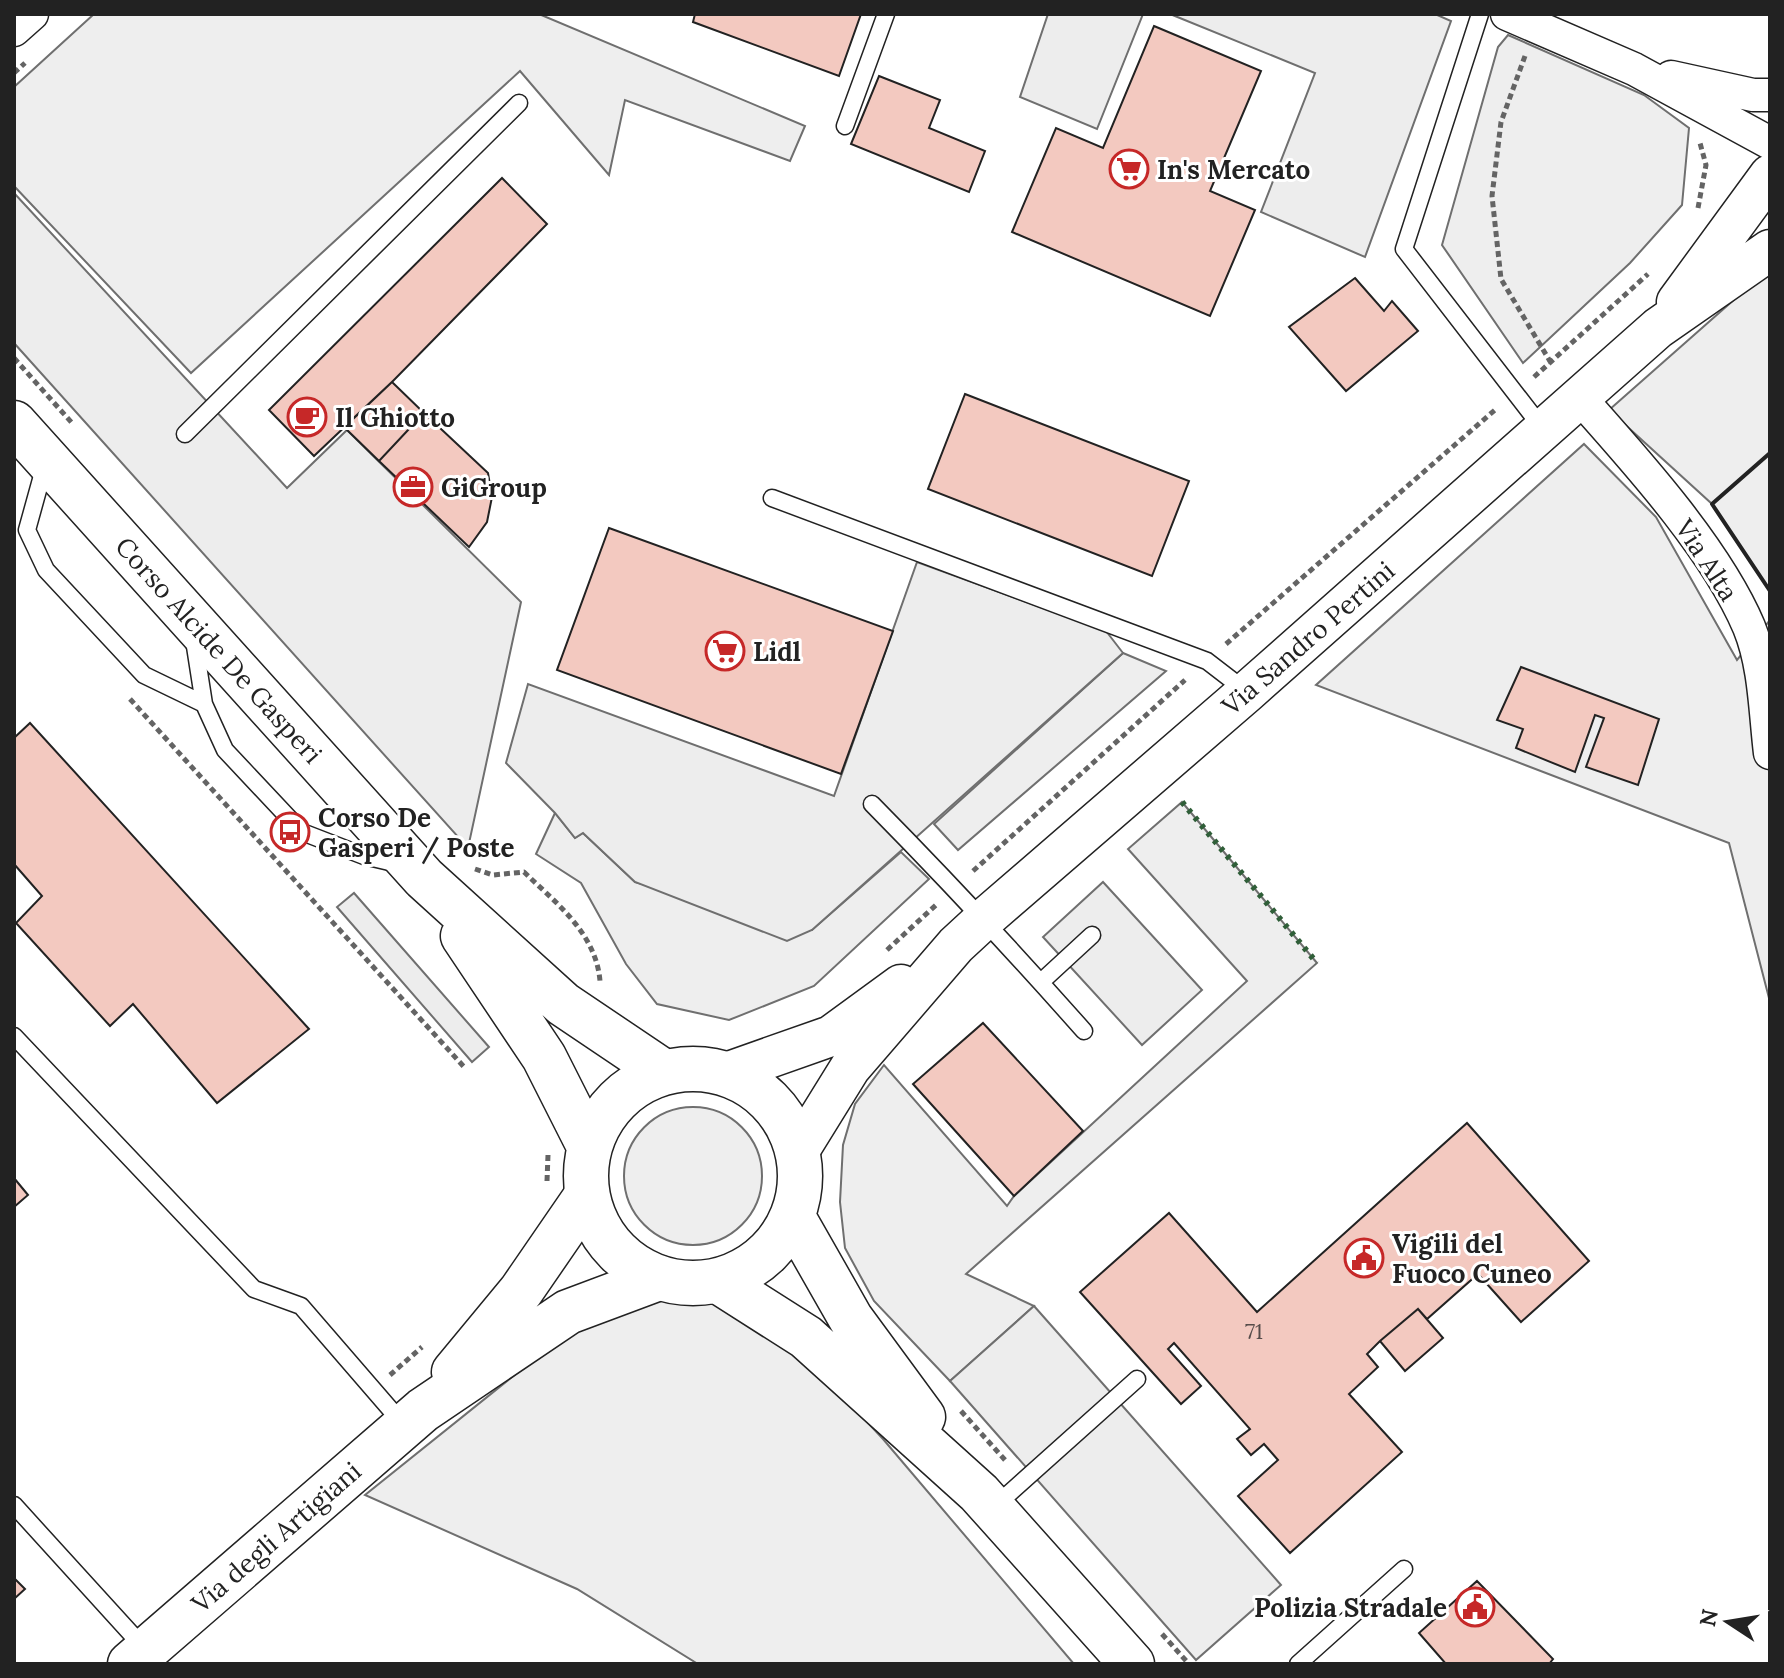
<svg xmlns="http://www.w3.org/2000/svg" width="1784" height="1678" font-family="Lora,serif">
<rect width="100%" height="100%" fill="#fff"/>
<path fill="#eee" stroke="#6f6f6f" stroke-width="2" d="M94,14h445l266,112 -15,35 -165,-61 -16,75 -89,-104 -329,302 -177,-187v-99z
M1508,35l136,60 45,33 -7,77 -52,58 -107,100 -81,-118 56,-198z
M1770,268v323l-58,-87 -103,-94z
M1584,444l72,73 81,143 33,-40v382l-41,-159 -413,-158z
M1123,653l43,18 -208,179 -24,-26z
M1182,802l135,161 -351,311 68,32 -84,75 -76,-80 -29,-53 -5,-46 3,-57 12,-41 29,-39 123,141 7,-10 233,-215 -119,-132z
M555,813l20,25 8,-5 52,49 177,48 89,-78 28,27 -115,107 -85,34 -72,-16 -31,-40 -45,-81 -45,-29z
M624 1176a69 69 0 1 1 138 0a69 69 0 1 1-138 0Z
M665,1296l85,14 53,43 80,86 191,225h-376l-121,-75 -212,-94 223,-179z"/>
<path fill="#ededed" stroke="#6f6f6f" stroke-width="2" d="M1048,14h95l-46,115 -77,-32z
M1170,14h265l16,7 -86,236 -104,-45 54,-139z
M14,193l273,295 60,-58 174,172 -53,246 -454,-505z
M917,562l189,69 17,22 -311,277 -25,11 -152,-59 -52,-49 -8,5 -20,-25 -49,-50 22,-79 306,112z
M1103,882l99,108 -60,55 -99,-108z
M354,893l135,154 -17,15 -135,-155z
M1034,1306l247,279 -85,75 -246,-279z"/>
<path fill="#f3c9c0" stroke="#222" stroke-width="2" d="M695,14h166l-22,62 -146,-54z
M1154,26l107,45 -51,120 45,19 -45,106 -198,-84 44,-104 47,20z
M879,76l61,24 -11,28 56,23 -16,41 -118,-48z
M502,178l45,46 -155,158 -78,74 -45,-46z
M1355,278l29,33 8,-10 26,30 -72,60 -57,-64z
M392,382l32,31 -45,48 -35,-34z
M965,394l224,87 -37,95 -224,-87z
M424,413l64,60 4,24 -5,25 -18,25 -90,-86z
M609,528l284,103 -52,143 -284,-104z
M1521,667l138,52 -21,66 -52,-18 18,-49 -9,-3 -20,57 -59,-24 7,-19 -26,-9z
M30,723l279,306 -92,74 -84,-99 -23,22 -94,-103 26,-27 -28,-32v-126z
M983,1023l100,108 -69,65 -101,-112z
M1467,1123l122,138 -68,61 -43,-48 -51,45 -9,-10 -38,32 -13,13 11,13 -29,27 53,58 -112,101 -52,-57 40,-36 -14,-16 -13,11 -14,-16 13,-10 -76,-86 -6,6 33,37 -20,18 -101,-112 89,-79 88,99z
M14,1178l14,17 -14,12z
M1418,1309l25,29 -38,33 -25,-30z
M14,1578l11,11 -11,10z
M1477,1581l76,78 -4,5h-103l-27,-31z"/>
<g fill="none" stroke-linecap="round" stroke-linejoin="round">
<g stroke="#222" stroke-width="19">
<path id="service" d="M1480,14l-76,235 139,180
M845,126l41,-112
M185,434l334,-331
M45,465l-18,65 19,40 98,105 60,29
M772,498l435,163 39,30
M194,640l10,64 21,46 77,82 62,24 34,8
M872,804c73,74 143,149 212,227
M1041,982l51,-47
M14,1036l240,253 47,17 102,118
M14,1505l131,144
M994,1507l143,-128
M1298,1664l106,-95"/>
</g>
<g stroke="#222" stroke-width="35">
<path id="minor" d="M1507,14l127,55 136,74
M14,30l18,-16
M1671,77l82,18h17
M1580,398c56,63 136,151 169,229 16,39 16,85 21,126"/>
</g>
<g stroke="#222" stroke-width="43">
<path id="tertiary" d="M1677,302l93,-127
M726,1073l105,-37 70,-51
M798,1152l52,-84 106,-123 26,-24 265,-229 411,-364 112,-78"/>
</g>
<g stroke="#222" stroke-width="47">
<path id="secondary" d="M454,1372l67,-81 66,-96
M130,1664l293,-254 145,-98 91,-34"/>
</g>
<g stroke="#222" stroke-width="47">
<path id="primary" d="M14,423l410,455 139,126 101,68
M463,936l81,121 45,89
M586 1176a107 107 0 1 1 214 0a107 107 0 1 1-214 0Z
M793,1217l58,102 72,98
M718,1281l88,56 173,156 153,171"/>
</g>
<path stroke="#646464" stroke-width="5" stroke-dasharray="6 4" stroke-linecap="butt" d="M1525,56l-24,66 -9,74 9,83 50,84
M14,73l11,-10
M1698,208l8,-43 -6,-22
M14,358l58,65
M1534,377l114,-103
M1226,644l270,-235
M130,699l335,369
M475,869l18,6 31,-3c32,31 72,61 76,109
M973,871l212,-191
M887,950l49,-45
M547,1181l1,-26
M390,1375l32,-28
M961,1411l44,49
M1162,1634l27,30"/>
<use href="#service" stroke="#fff" stroke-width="16"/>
<use href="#minor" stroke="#fff" stroke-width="32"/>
<use href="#tertiary" stroke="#fff" stroke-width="40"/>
<use href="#secondary" stroke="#fff" stroke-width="44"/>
<use href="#primary" stroke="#fff" stroke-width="44"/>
<path stroke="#2f5e38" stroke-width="6" stroke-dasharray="4 6" stroke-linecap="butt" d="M1182,802l135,161"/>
<path stroke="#222" stroke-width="4" d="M1770,453l-58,51 58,87"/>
</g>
<defs>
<g id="supermarket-ring" transform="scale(2)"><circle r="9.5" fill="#fff" stroke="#c62828" stroke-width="1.5"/><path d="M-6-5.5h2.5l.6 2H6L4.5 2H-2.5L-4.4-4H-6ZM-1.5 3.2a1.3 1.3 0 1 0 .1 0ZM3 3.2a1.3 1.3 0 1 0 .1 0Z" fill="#c62828"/></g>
<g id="cafe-ring" transform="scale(2)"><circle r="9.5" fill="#fff" stroke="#c62828" stroke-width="1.5"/><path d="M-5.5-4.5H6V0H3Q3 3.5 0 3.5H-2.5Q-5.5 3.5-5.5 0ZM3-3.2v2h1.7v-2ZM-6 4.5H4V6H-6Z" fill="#c62828"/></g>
<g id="office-ring" transform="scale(2)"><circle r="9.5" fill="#fff" stroke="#c62828" stroke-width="1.5"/><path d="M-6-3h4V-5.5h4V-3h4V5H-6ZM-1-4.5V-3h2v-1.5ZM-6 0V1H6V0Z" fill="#c62828"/></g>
<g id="bus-ring" transform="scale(2)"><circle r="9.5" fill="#fff" stroke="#c62828" stroke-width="1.5"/><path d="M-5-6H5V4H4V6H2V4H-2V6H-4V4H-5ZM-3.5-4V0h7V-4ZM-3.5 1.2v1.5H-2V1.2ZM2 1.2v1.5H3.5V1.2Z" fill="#c62828"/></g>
<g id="civic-ring" transform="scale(2)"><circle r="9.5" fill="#fff" stroke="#c62828" stroke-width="1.5"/><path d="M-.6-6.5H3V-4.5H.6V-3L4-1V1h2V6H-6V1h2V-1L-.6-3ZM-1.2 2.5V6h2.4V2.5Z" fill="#c62828"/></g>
</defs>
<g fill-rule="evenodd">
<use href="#supermarket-ring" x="1129" y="169"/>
<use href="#cafe-ring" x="307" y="417"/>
<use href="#office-ring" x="413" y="487"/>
<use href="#supermarket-ring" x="725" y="651"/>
<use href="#bus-ring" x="290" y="832"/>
<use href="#civic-ring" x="1364" y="1258"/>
<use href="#civic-ring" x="1475" y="1607"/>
</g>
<g text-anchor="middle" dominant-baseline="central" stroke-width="6" stroke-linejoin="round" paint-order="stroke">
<g font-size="22" fill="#564c4a">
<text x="1254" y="1331">71</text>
</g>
<g font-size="26" font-weight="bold" fill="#222" stroke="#fff" text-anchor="start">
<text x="1157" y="169">In's Mercato</text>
<text x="335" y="417">Il Ghiotto</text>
<text x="441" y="487">GiGroup</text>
<text x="753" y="651">Lidl</text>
<text x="318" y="817">Corso De<tspan x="318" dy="30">Gasperi / Poste</tspan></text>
<text x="1392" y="1243">Vigili del<tspan x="1392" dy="30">Fuoco Cuneo</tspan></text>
<text x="1447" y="1607" text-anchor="end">Polizia Stradale</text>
</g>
<g font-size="26" fill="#222" stroke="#fff">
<text transform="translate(1707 560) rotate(57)">Via Alta</text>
<text transform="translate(1308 638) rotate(-41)">Via Sandro Pertini</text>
<text transform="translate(219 650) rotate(48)">Corso Alcide De Gasperi</text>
<text transform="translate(276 1537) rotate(-41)">Via degli Artigiani</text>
</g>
</g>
<rect width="1784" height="1678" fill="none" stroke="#222222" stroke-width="32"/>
<g transform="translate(1728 1622) rotate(282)" stroke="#ffffff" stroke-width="6" paint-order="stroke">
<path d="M0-6L14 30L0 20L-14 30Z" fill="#222222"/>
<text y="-12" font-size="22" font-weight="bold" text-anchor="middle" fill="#222222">N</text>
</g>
</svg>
